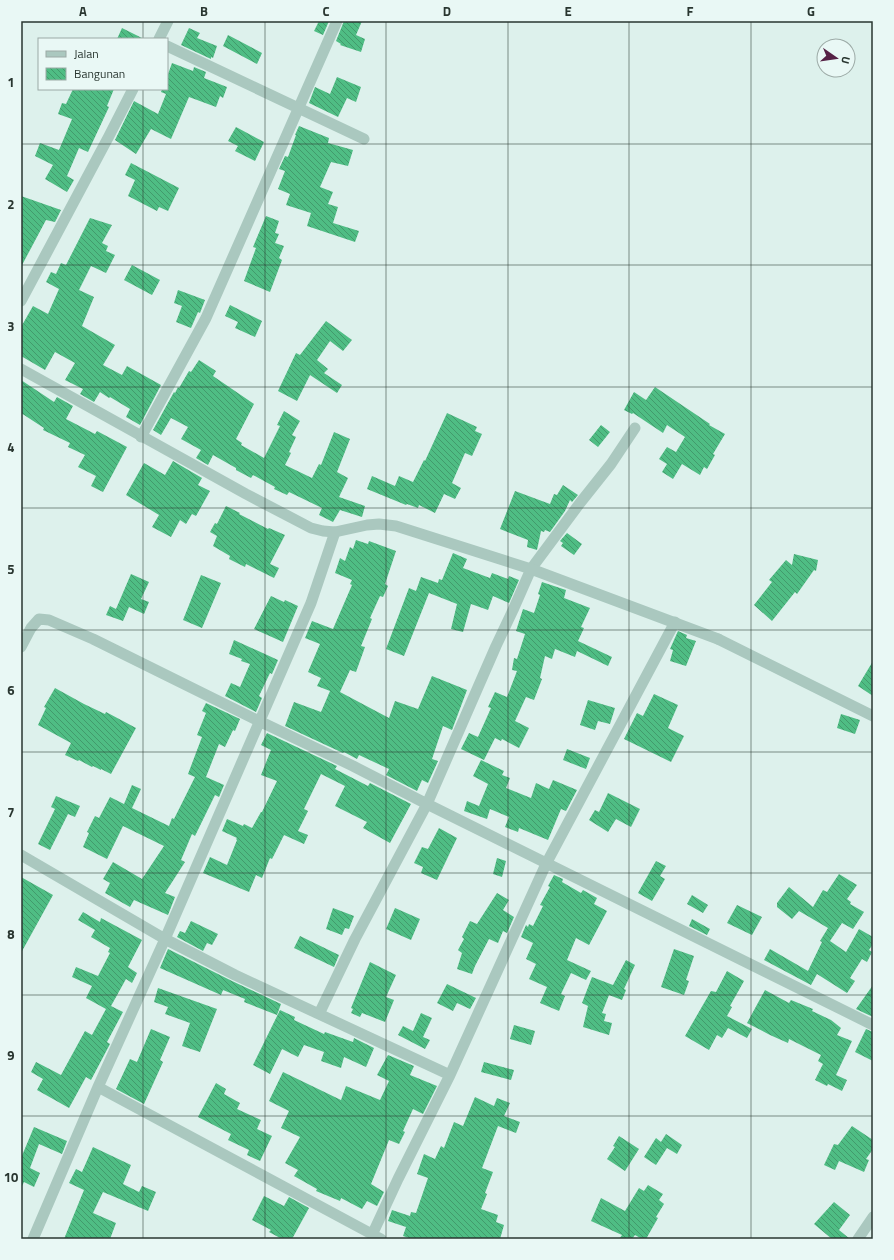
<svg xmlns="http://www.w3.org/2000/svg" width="894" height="1260" font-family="'Titillium Web',sans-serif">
<defs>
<pattern id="building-back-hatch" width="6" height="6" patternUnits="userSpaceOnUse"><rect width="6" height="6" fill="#4fbd84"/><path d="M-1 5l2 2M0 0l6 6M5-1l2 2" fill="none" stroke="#429a6c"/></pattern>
</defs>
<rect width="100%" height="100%" fill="#ddf1ec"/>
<path fill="url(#building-back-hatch)" d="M319,21h10l-6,14 -9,-4z
M344,21h18l-6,14 9,4 -4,13 -21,-7 1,-1 -5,-3z
M122,28l22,11h-27z
M189,28l11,5 -3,5 20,8 -4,12 -2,-1v2l-30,-14z
M228,35l34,18 -5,11 -34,-18z
M172,63l21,8 1,-4 12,5 -2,6 23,9 -4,11 -3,-2 -4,11 -27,-10 -18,42 -20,-10 -15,25 -21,-14 19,-39 24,13 8,-20 -5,-2 1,-3h5v-12z
M337,77l24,10 -5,15 -9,-4 -9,19 -29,-14 6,-16 15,7z
M73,89h41l-7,17 2,1 -21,45 -9,-4 -12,28 7,4 -7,12 -22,-13 8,-14 -18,-9 5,-13 19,7 13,-31 -14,-5 4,-11 4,1z
M299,126l30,12 -1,5 25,7 -5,16 -17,-4 -11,25 13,5 -5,12 10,3 -5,16 26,8 -4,11 -48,-16 4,-13 -25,-8 4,-11 -12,-5 7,-18 -6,-2 6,-13 3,1 8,-22h-1z
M236,127l28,15 -9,19 -20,-10 3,-5 -10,-5z
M131,163l48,25 -11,23 -9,-4 -2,4 -29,-15 7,-16 -10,-5z
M21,196l40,14 -6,12 -9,-2 -25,47z
M266,216l13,5 -4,12 4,1 -4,9 9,3 -5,12 3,2 -12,32 -26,-11 12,-33 -3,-1z
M90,218l22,7 -10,18 6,3 -2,5 9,4 -9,18 -15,-7 -12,24 15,7 -12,29 33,19 -12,20 19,10 5,-9 34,19 -21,40 -14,-8 4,-8 -20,-12 -1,1 -9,-6 -6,10 -14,-8 3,-5 -18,-9 10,-17 -20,-11 -10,18 -24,-14v-29l12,-21 15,8 11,-25 -13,-7 5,-10 5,2 5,-11 5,2z
M132,265l28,15 -8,15 -28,-15z
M178,290l27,10 -5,13 -2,-1 -7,16 -15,-6 6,-16 -8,-3z
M230,305l32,16 -7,16 -20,-9 3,-6 -13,-6z
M326,321l26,19 -9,11 -13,-10 -13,19 11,9 -4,4 18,12 -5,8 -27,-18 -13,26 -19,-10 18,-38 4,2z
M199,360l17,11 -3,5 41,28 -18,35 6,4 -1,2 23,13 16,-32 -3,-1 7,-14 16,10 -8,14 4,2 -7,15 2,1 -6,12 27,13 7,-14 2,1 13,-33 16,7 -13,33 11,6 -9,19 26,9 -3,11 -22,-7 -7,12 -14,-7 3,-7 -33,-16 -2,3 -13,-6 1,-2 -22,-12 -2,3 -15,-8v-2l-23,-13 -5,10 -12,-7 5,-8 -20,-11 7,-12 -17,-9 -10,17 -8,-5 21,-38 1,1 3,-6 1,1 10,-17 2,1z
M21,380l33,22 3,-5 16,9 -7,13 29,15 2,-3 30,16 -24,45 -12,-6 5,-10 -18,-9 7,-12 -17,-8 2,-4 -27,-13 1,-2 -23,-15z
M655,387l55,37 -1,1 16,9 -12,20 2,1 -8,14 -3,-2 -4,8 -18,-11 -9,15 -11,-7 5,-8 -8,-5 8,-12 9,5 9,-15 -18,-12 -4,8 -30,-20 -1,1 -8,-4 10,-18 12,8z
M447,413l30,14 -2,4 7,3 -10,22 -7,-3 -13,30 9,5 -6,11 -11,-5 -9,19 -16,-8 -1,3 -11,-4 -1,1 -39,-16 5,-13 23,10 4,-10 14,6 11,-22 1,1z
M601,425l9,7 -12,15 -9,-7z
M173,461l29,17 -4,7 12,6 -14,25 -4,-2 -6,10 -6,-4 -9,17 -19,-10 7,-12 -33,-20 18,-32 21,12z
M563,485l15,10 -6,7 -2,-2 -5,11 -15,21 -5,-2 -1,2 -3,-1 -4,19 -10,-3 1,-7 -28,-11 15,-38 35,13 4,-10 3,1z
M226,506l14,7 -1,1 29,15 1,-1 16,7 -15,29 9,4 -5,10 -28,-14 -1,3 -16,-8 1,-3 -17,-10 4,-10 -7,-4 5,-9 2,1z
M567,533l15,11 -8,11 -13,-9 2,-3 -3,-2z
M356,540l12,4 1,-3 27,10 -11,33 3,2 -5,11 -3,-1 -10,22 2,1 -11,27 4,1 -9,25 -6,-2 -10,22 49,26 6,-17 23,8 14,-33 35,14 -15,40 -9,-4 -11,33 6,2 -10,22 -6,-3 -5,11 -31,-16 3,-6 -30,-14 -2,4 -13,-7 -1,1 -58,-27 9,-24 27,10 9,-21 -13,-5 4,-8 -13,-6 12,-28 -15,-6 7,-17 21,8 19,-44 -2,-1 2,-4 -17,-7 5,-15 5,3 5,-14 3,2z
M453,553l14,6 -4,9 27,10 2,-5 16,6 1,-3 10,4 -10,23 -16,-7 -5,14 -17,-6 -8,28 -12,-3 6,-25 -28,-11 -25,63 -18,-7 23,-61 7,3 5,-14 17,6 1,-4 3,1z
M794,554l24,6 -2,11 -2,-1 -17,24 -2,-2 -23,29 -18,-16 18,-23 -3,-2 17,-20 6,5z
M131,574l18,8 -8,17 8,3 -5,12 -15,-7 -6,14 -17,-6 4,-9 6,3z
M201,575l20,8 -19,45 -19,-8z
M542,582l24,8 -2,8 26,10 -9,19 3,1 -6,13 34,16 -4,9 -31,-15 -2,6 -20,-8 -3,10 -7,-3 -5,22 2,1 -8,21 -8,-3 -11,24 14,7 -10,20 -17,-9 -1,2 -6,-3 -11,22 -23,-11 8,-16 9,4 13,-29 -3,-1 7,-15 12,5 10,-26 -5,-1 2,-12 3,1 8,-25 -9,-3 7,-22 11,4 6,-18 -2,-1z
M271,596l13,6 1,-2 13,6 -15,36 -29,-13z
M678,631l9,4 -1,3 10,3 -10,25 -16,-5 3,-11 -3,-1z
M234,640l44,20 -6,14 -2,-1 -11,23 3,2 -6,14 -31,-16 6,-13 9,4 10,-23 -9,-3 1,-2 -13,-5z
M873,661v35l-15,-10z
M55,688l29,16 21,10 1,-2 30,16 -25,46 -10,-5v1l-8,-4 -1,1 -13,-7 -1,1 -13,-6 6,-12 -33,-18 8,-17 -2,-1z
M654,694l24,11 -10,23 16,8 -13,26 -47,-23 13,-26 6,3z
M588,700l27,8 -5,16 -12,-3 -3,9 -15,-5z
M206,703l34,16 -5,12 -2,-1 -8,17 -6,-3 -13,33 18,8 -5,12 -4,-2 -20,41 -3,-2 -11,26 4,2 -20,31 10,4 -7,18 -34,-15 -4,7 -25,-14 5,-10 -7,-4 10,-17 29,17 22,-33 -41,-20 -16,33 -24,-12 6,-14 -2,-1 8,-16 4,2 11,-21 14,7 8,-19 9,4 -9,19 37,18 3,-8 2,1 21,-42 -7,-3 14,-37 -5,-2 9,-22 -4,-2z
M841,714l19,6 -5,14 -18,-6z
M267,733l70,33 -2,3 33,17 2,-3 41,21 -21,39 -27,-15 4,-6 -32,-16 10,-20 -24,-12 -17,35 4,2 -10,20 10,4 -4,9 -20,-9 -12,24 -2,-1 -8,20 -6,-3 -7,17 -46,-19 7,-16 17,8 10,-25 -1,-1 1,-1 -15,-7 5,-12 16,7 1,-2 8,4 9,-16h1l15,-31 -16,-6 10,-25 -10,-5z
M567,749l23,9 -4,11 -23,-9z
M481,760l23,11 -2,4 8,3 -4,10 25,10 5,-15 13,6 4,-9 24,10 -11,21 -5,-2 -13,31 -29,-12 -1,4 -13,-5 4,-10 -19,-8 -3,10 -23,-8 3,-10 12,5 9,-22 -15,-8z
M608,793l32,16 -9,18 -15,-8 -8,13 -19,-12 6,-10 4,2z
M56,796l24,10 -5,11 -7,-3 -18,36 -12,-6 17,-35 -4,-2z
M439,828l18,10 -20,42 -16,-7 2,-6 -9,-4 8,-16 6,2z
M497,858l9,3 -4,16 -9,-3z
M656,861l10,5 -6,10 5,3 -13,22 -14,-8z
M839,874l18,11 -10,14 4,3 -1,2 14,8 -11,17 -11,-6 -12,18 16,11 13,-23 14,8v7l-4,6 3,2 -5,10 -5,-3 -12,19 5,3 -8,12 -30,-19 -6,11 -47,-25 6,-11 38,22 14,-29 -2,-1 8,-13 -29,-17 -7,8 -15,-12v-4l12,-16 24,20 10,-17 4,2z
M554,875l9,4 -1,3 19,11 2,-3 14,8 -3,6 13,7 -18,34 -13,-7 -9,22 24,11 -5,9 -15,-7 -10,21 4,2 -6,15 -19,-8 7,-16 -18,-8 7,-15 -10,-5 7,-16 -12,-6 5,-12 2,2 1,-3 4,2 10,-20 -3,-1 10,-18 -2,-1z
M21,877l32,18 -32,58z
M497,893l12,7 -6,10 11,7 -7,16 -4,-2 -5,12 -9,-4 -14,27 -3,8 -15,-5 5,-16 -4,-3 6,-11 -2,-2 8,-16 7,3z
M692,895l16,10 -5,8 -16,-9z
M737,905l25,12 -10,18 -25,-12z
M333,908l21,8 -5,13 -4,-1 -3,7 -16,-6z
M395,908l25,11 -9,21 -25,-11z
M83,912l17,10 1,-4 41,22 -14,27 9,6 -5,10 -6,-4 -15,27 12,6 -16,30 3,2 -19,36 -5,-3 -17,31 -32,-18 6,-11 -12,-7 5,-10 25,13 24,-44 7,4 14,-26 -20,-11 6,-12 -20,-9 4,-10 22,9 12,-23 -2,-1 2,-4 -19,-11 4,-7 -17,-10z
M692,919l18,10 -3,6 -18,-9z
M191,921l27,13 -6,11 -5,-2 -4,8 -26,-14 3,-6 5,2z
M300,936l39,19 -5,12 -40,-19z
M168,949l64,32 49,23 -4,11 -33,-13 1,-3 -22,-9 -2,5 -61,-27z
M674,949l20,7 -8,24 3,1 -5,14 -23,-8z
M626,960l9,5 -11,24 2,1 -4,10 -13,-5 -7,18 4,1 -2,7 8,2 -3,12 -26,-8 5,-21 -6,-3 10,-26 21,8z
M370,962l26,13 -10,22 8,3 -9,22 -23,-9 -2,4 -9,-4 2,-4 -2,-1z
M727,971l17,10 -14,25 2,1 -5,9 25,13 -5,9 -19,-10 -6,10 -5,-3 -8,15 -24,-14 26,-45 5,1z
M447,984l29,14 -6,11 -13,-6 -4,8 -16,-8z
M873,985v32l-17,-8z
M158,988l59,21 -17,43 -18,-6 8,-23 -25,-9 3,-7 -14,-5z
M765,990l24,13 2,-3 22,9 -1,2 19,9 10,8 -4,7 15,6 -16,34 11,5 -5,11 -14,-7 -1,2 -12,-6 8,-16 -5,-3 3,-6 -32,-16 -1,4 -18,-8 -23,-12z
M280,1010l15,7 -1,3 30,14 1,-2 28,10 1,-4 20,10 -8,19 -22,-10 -3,11 -20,-7 3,-9 -20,-7 -6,12 -16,-8 -12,25 -17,-9z
M421,1013l11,5 -9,19 7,3 -5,9 -27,-14 5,-9 10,5z
M514,1025l21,6 -4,14 -21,-6z
M151,1029l19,8 -10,23 3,2 -19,42 -28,-15 14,-30 7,3z
M866,1029l7,3v29l-18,-9z
M388,1055l26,11 -4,9 27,11 -14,28 -10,-5 -10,22 2,1 -6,12 -10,-4 -18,44 13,8 -7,14 -10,-5 -5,8 -21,-11 -1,3 -24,-10 1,-2 -23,-13 4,-6 -13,-7 15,-26 -19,-9 8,-17 -20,-10 14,-29 58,28 5,-14 34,14 9,-19 -12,-6z
M484,1062l30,8 -3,10 -30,-8z
M216,1083l10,6 -2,5 16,9 -3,6 24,11 -4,9 15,7 -12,25 -13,-6 2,-5 -21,-10 3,-6 -33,-17z
M475,1097l19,9 3,-8 13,5 -6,13 16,6 -4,11 -18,-7 -16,42 11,4 -8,21 2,1 -6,15 17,6 -2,7 8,3 -4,14h-88l-9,-3 3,-9 -18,-6 4,-11 18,6 1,-4 5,1 12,-35 -11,-4 7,-20 11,5 6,-13 3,2 10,-26 9,4z
M852,1126l21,14v9l-7,10 3,1 -5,12 -25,-11 -4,9 -11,-5 10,-21 4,1z
M34,1127l33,14 -5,13 -23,-10 -9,24 10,5 -6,14 -10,-5 -3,6v-30z
M666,1134l16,11 -5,9 -10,-6 -11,17 -12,-8 12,-19 5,4z
M619,1136l20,13 -14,22 -18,-12 8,-12 -2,-1z
M93,1147l38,18 -8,19 16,8 3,-6 14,6 -8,19 -45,-19 -10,21 23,10 -6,16h-46l20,-49 -15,-7 7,-14 6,3z
M648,1185l15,9 -4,6 5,4 -8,13 2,1 -12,21h-4l-7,-4 -3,4h-13l3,-4 -31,-14 10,-23 24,13 14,-23 5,3z
M264,1196l20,10 5,-9 20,11 -17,31h-10l-13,-7 2,-2 -19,-10z
M834,1202l16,13 -11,15 11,9h-18l-18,-15z"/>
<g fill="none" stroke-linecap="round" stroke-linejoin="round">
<path stroke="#aac8bf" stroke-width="11" d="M159,39l9,-18
M167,46l197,93
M21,301l88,-165 24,-47
M141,437l65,-119 131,-297
M718,639l155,77
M21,647l10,-19 8,-9 10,1 44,19 166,82 94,45 74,38 69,-158 17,-36 18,-41 49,-66 31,-39 24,-36
M21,855l144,84 70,36 215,100
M319,1014l36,-75 72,-135 446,221
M98,1087l283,152
M372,1235l26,-56 52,-104 96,-211 129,-242
M33,1239l65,-152 67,-148 146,-336 24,-71
M858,1239l15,-22"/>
<path stroke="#aac8bf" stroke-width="11" d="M21,369l225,125 65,34 12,3 12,1 32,-7 12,-1 17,2 135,43 187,70"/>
</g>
<path fill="none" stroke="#293630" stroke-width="1" stroke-opacity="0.55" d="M143,21v18M265,21v1218M386,21v1218M508,21v1218M629,21v1218M751,21v1218M143,89v1150M21,144h852M21,265h852M21,387h852M21,508h852M21,630h852M21,752h852M21,873h852M21,995h852M21,1116h852"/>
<rect width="894" height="1260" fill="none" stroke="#e9f8f5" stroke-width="44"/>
<rect x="38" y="38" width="130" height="52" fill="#e9f8f5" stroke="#9caaa6"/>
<rect x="46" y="51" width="20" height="6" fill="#aac8bf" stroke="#9caaa6"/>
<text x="74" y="58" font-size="12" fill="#293630">Jalan</text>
<rect x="46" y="68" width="20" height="12" fill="url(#building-back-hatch)" stroke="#9caaa6"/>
<text x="74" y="78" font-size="12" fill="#293630">Bangunan</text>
<g transform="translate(836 58) rotate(103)"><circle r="19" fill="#e9f8f5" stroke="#9caaa6"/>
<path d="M0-3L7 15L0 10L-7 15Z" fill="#552145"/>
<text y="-6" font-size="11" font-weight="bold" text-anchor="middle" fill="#293630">U</text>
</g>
<rect x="22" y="22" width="850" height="1216" fill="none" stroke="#293630" stroke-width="1.5"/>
<g font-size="13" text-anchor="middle" font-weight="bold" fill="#293630">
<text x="83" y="16">A</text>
<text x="204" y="16">B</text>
<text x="326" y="16">C</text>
<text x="447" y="16">D</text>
<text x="568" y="16">E</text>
<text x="690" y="16">F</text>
<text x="811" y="16">G</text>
<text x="11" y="87">1</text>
<text x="11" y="209">2</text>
<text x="11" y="331">3</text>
<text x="11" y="452">4</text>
<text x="11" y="574">5</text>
<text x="11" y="695">6</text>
<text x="11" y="817">7</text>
<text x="11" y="939">8</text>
<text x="11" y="1060">9</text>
<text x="11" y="1182">10</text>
</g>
</svg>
